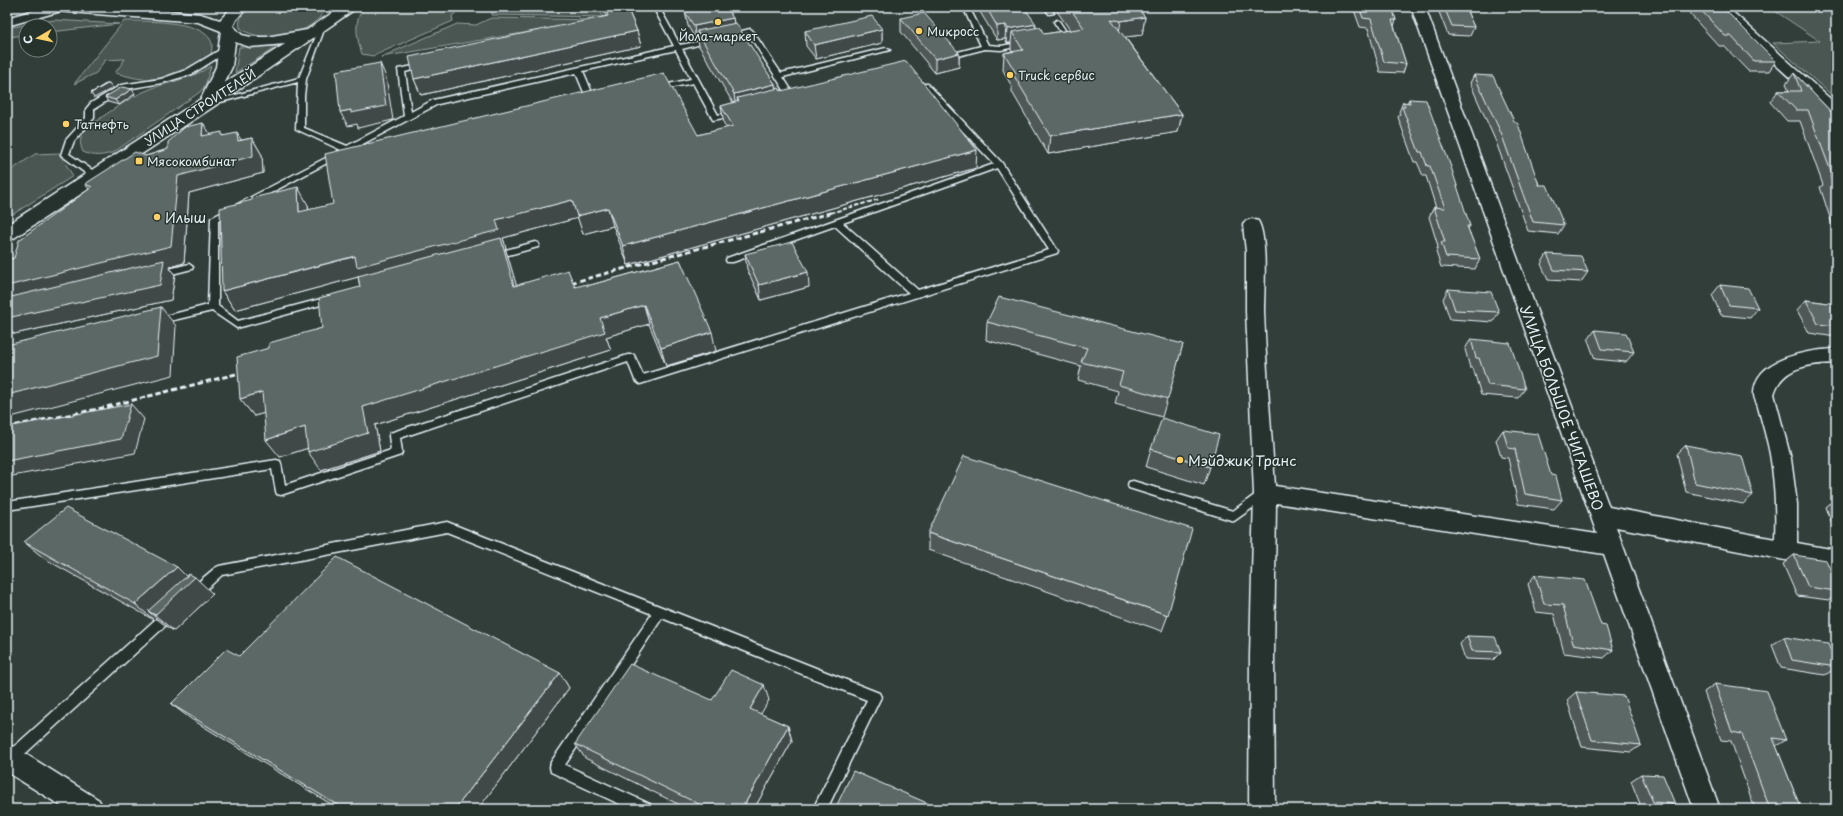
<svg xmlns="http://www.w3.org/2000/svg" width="1843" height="816" font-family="'Playpen Sans',sans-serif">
<rect width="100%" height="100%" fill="#323e39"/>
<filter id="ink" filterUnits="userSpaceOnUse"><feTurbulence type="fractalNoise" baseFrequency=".025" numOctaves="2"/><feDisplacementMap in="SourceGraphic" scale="8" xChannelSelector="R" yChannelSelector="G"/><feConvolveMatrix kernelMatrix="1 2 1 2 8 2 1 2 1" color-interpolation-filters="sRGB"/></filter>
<g filter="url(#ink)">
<path fill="#495651" stroke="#98a4a4" d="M252,7h73v2c-11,26 -62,37 -85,19 -2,-11 4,-15 12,-21z
M366,7h101l-8,3 -7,6 1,5 -80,35 -11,-2c-5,-14 -10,-37 4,-47z
M504,7h95l4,10 -111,-2v-5z
M1769,7h67v92l-63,-56 47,-2z
M491,18l109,2 -219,37 76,-33 19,1z
M54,20l65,4 -69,8v-6h-24v9l-19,2v-9z
M124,21c20,0 74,-1 86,18 3,4 2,10 1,15 -18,14 -42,26 -66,25 -10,0 -20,-4 -30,-6l10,-14 -20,1 -9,13 -22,11z
M278,46l-43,27 4,-26z
M211,66l-6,20 -5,6 -86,60c-11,4 -20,5 -31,0 -3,-7 -4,-14 1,-20 8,-10 46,-34 59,-40 22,-10 48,-12 68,-26z
M59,153l14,23 -66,42v-45l28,-19z"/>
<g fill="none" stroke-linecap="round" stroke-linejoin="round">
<g stroke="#e8f1f8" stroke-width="3">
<path id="lane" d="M653,7h6l21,38 33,-6v2l-31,8 36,66 17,-4h3v4l-25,5 -20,-37 -38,8v-4l36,-8 -15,-29 -93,21 13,31 -4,2 -4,-2 -12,-29 -138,31 -220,117v85l20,15 94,-25 5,3 -2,2 -98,27 -25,-17 -55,13 -3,-1 -2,-2 2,-2 54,-14 3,-87 130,-68 -45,-21 2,-47 -85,22 -4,-2 90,-24 21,-52 5,1 -19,52 -2,17v32l43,18 57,-30 -6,-47 26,-5 4,2 -23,6 6,40 22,-12 241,-54z
M963,7h6l19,38 13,1 22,-4 4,2 -26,6 -16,-1 -31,8v-4l27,-7z
M1044,7h6l4,6 -5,1z
M1057,20l2,1 10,15 -1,1 -10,2 -3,-2 7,-3 -8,-12z
M750,29l2,1 29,43 105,-25 4,2 -107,27 12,19 4,2 -6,2 -4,-2 -41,-65 -18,4 -3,-2z
M223,48l7,2 -38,24 -30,9 -36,6 -32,20v9l-20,23 -5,13 29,20v4h-6l-31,-23 5,-15 20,-22v-9l5,-6 30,-18 40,-6 25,-9z
M922,84h6l74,79 56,88 -1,2 -417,131 -5,-4 -7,-18 -228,76 2,14 -1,3 -120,40 -4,-1 -1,-3 -4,-22 -265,41v-8l269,-42 4,1 1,3 4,21 106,-35 -2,-14 1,-3 238,-78h6l9,20 266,-82 -74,-67 -102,36h-6l-1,-2 1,-2 267,-94 -72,-76zM997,168l52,82 -131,40 -75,-67z
M535,242l3,1 1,2 -1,2 -44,12 -4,-3 1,-2z
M189,264l4,3 -1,2 -32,8 -4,-3 1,-2z
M1133,481l100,30 27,-20 4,-1 4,1 1,3 -1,3 -34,24 -105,-33 -1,-3 1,-3z
M447,522l432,171 2,4 -2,4 -52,108h-14l54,-109 -205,-82 -97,147 85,39 2,5h-22l-79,-37 -1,-5 1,-5 101,-148 -205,-82 -225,43 -24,22 -4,1 -4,-1 -2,-4 2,-4 25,-21 4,-2z
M170,609l4,1 2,4 -2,4 -159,145 -5,2 -3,-1v-11l159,-143z"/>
</g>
<g stroke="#e8f1f8" stroke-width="3">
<path id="street" d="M45,7h22l-2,3 -58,16v-8z
M1411,7h14l184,500 166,32c1,-28 0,-57 -5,-85 -3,-16 -8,-31 -12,-47 -1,-4 -4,-8 -4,-12 -1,-37 55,-45 82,-46v14c-25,1 -54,3 -62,31l17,65 6,45v39l39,7v20l-220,-43 104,282h-26l-90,-255 -328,-51 -2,153 1,153h-26l1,-153 4,-163 -8,-182v-60l-3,-26 3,-4 6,-2 6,2c10,16 6,70 6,91 2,58 7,116 11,174l322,48z
M1712,7h15l109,97v13l-5,-2z
M7,744l9,4 83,52 4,9h-37l-59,-37z"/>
</g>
<g stroke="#e8f1f8" stroke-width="3">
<path id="primary" d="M50,7h86l64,7 20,6 12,-13h15l-11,13 -3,6 9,9 9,2h15l41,-7 34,-23h17l-145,100 -199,131 -7,2v-15l194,-126 15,-32 5,-36 -23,-9 -141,-11 -5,-1zM235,42l15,5 35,-3 -61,39 8,-16z"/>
</g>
<use href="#lane" fill="#26332d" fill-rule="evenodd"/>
<use href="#street" fill="#26332d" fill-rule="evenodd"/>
<use href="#primary" fill="#26332d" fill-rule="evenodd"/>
<path stroke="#e8f1f8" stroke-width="2" stroke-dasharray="4.5 2" stroke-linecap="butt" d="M830,213l50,-14"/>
<path stroke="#e8f1f8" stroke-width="3" stroke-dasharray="5.5 3" stroke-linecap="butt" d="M563,285l271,-73
M7,427l91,-18 150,-38"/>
</g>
<path fill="#4f5957" stroke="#e8f1f8" d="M602,7h25l10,24 4,15 -220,49 -7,-16 192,-63z
M977,7h47l11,21 9,6 26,-4 -16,-23h83l8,10 -3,18 -17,2 57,77 -4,18 -130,22 -36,-62v-5l-9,-17 1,-17 8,-2 -1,-1v-7h-4l-2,-4 -8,1z
M1353,7h42l-1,2h-2l4,11 -2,6 12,38 -3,9 -23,-1 -12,-44 -8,-1z
M1437,7h28l9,20 -4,9 -22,-1z
M1692,7h30l54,54 -7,10h-21l-24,-25h-5l-30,-33z
M685,12l48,6 1,5 41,61 1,4 200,80 -348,97 -15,-39 -30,8 -5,-16 -75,20 3,10h-1l3,9 8,28 59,2 12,-1 93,-26 36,91 -50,15 -17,-42 -43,13 5,13 -236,75 5,26 -59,19 -13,-22 -28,9 -16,-44 -10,3 -14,-17 29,-51 53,-20 38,-41 -2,-10 -123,33 -13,-19 86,-86 1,5 389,-75 29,-7 -3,-4 -3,-18 12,-3 -34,-57 -1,-6h-2l-8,-14z
M901,18l58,35v14l-24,6 -34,-41z
M882,29v14l-66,16 -10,-13 -1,-15z
M1794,73l39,41h3v126l-4,-12 1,-1 -13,-40 3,-2 -23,-64h-13l-17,-19 8,-11h11l-3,-7z
M1474,75l90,150 -6,9 -30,-3 -32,-89 -26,-59z
M132,89l3,5 -16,11 -11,-3 -3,-5z
M1409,99l61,127 -2,3 12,30 -5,10 -34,-2 -5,-15 2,-6 -9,-29 5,-10 2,1 -10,-32h-3l-6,-14h-3l-16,-45 2,-3 -1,-2 4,-10 4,1z
M203,123l7,11 14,2 18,4 10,-2 10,17 1,18 -74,20 -5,70 -15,4 6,8 -4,25 -157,34 -7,-8v-66l7,-2 75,-69 -4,-5 61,-28 22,-7z
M745,254l64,33 -48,13 -14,-31z
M1547,254l41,18 -7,10 -33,-2 -7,-16z
M1720,285l38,23 -8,10 -29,-3 -9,-20z
M1448,289l51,23 -6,10 -43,-3 -7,-20z
M1806,300l30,4v33l-27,-4 -12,-23z
M987,322l196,22 -21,73 -47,-13 3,-13 -40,-11 3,-14 -95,-26z
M1595,330l39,22 -8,10 -31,-3 -7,-19z
M1471,339l54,50 -7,9 -37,-3 -8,-27h-3l-5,-19z
M1503,430l48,45 11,25 -8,9 -36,-5 -10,-46 -7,-1 -5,-17z
M1686,445l67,50 -10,9 -57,-12 -9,-38z
M1151,449l59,18 -6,18 -58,-18z
M1836,498v27l-4,-1 -6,-17z
M928,533l240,82 -6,16 -234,-81z
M24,542l163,34 26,18 -39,37 -7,-4 -11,-9 -2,2 -109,-61z
M1794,555l42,27v13l-7,5 -32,-4 -14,-32z
M1535,575l66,50 12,25 -9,8 -40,-5 -10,-39 -18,-2 -8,-28z
M1467,636l34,16 -8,8 -28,-1 -5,-15z
M1784,637l52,27v4l-11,7 -44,-7 -9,-23z
M239,656l321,17 9,15 -91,121h-139l-148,-90 -20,-15z
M1715,684l71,56 -10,6 25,63h-46l-24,-68 -10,-1 -17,-48z
M1576,692l65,53 -10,7 -49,-5 -15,-47z
M712,700h57l-9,14 28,12 4,15 -38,68h-66l-103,-51 -10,-14z
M1641,774l34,30 -9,5h-24l-11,-28z"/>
<path fill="#404947" stroke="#e8f1f8" d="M1145,17l-3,18 -24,3 3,-17z
M733,18l2,14 -38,-1 1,9h-2l-2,-14z
M1036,24l-2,14 -22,-6 -1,11h-4l1,-14z
M1006,25l-1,14 -8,1v-14z
M882,29v14l-66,16 -2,-14z
M637,31l4,15 -220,49 -7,-16z
M959,53v14l-24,6v-14z
M380,63l6,14 7,43 -35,8 -1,-4 -9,2 -8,-14 11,-2z
M109,83l4,5 -19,10 -3,-5z
M775,84l2,14h-40l2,10 -3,1 -2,-15z
M132,89l3,5 -16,11 -4,-5z
M1182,114l-4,18 -130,22 2,-18z
M203,123l11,17 -12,-4z
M237,133l10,17 5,-12 10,17 1,18 -74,20 -5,70 -15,4 6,8 -4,25 -157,34 -7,-8v-42l171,-108 60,-35z
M977,150l-1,18 -348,97 -5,-19z
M298,187l10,18 2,25 -11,-18z
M572,200l6,18 -75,20 3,10h-1l3,9 14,47 -160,-28 -127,34 -13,-19z
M608,208l5,18 -30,8 -6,-18z
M808,272l1,15 -48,13 -2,-15z
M644,305l5,19 -43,13 5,13 -236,75 5,26 -59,19 -13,-18 55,-45 237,-89z
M161,307l15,19 -3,49 -166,43v-23z
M712,332l4,19 -50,15 -5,-18z
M262,392l14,18 -22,6 -14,-17z
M131,404l13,15 -9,34 -128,24v-16z
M305,427l13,18 -38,12 -14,-17z
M177,567l14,14 4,-4 18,17 -39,37 -19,-16 -7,-4 8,7 -2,2 -19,-16z
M560,673l9,15 -91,121h-23z
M764,685l5,15 -14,24 -5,-15z
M788,726l4,15 -38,68h-12z"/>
<path fill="#5c6865" stroke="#e8f1f8" d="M605,7h22l10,24 -223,48 -5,-22 199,-41z
M706,7h20l7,11 -39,8 -9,-14z
M986,7h38l12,17 -28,5 -2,-4 -9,1z
M1069,7h68l8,10 -24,4 -10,-2 71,95 -132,22 -37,-62 3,-1 -12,-20 19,-3 -11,-18 28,-5 4,7 40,-6z
M1359,7h33l4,13h-4l14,44 -22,-2 -13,-43 -8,-1z
M1444,7h21l9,20 -22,-1z
M1698,7h24l54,54h-22l-23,-25h-6z
M924,13l35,40 -24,6 -34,-41z
M872,16l10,13 -68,16 -9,-14z
M736,23l39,61 -41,10 -37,-63z
M906,61l71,89 -354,96 -15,-38 -31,8 -5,-16 -76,20 3,10 -142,37 -2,-11 -133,35 -2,-83 32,-8v-2l46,-11 1,25 34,-8 -8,-50 339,-81 34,62 35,-9 -12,-20 18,-5 -2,-3 42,-10 2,3z
M380,63l6,43 -35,7v-3l-11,2 -4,-41z
M1794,73l39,41h3v81l-6,-19 3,1 -25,-67h-12l-18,-19h23z
M1474,75l19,1 21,45 4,3 21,61h8l17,40 -31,-3 -32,-89z
M107,83h2l-18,10z
M122,87l10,2 -17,11 -10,-3z
M1409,99l17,1 25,67 19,59h-3l13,33 -34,-2 -5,-15h4l-11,-35 11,1 -15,-42h-3l-5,-14h-3l-17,-45h3l-2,-5 7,1z
M203,123l-1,13 20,-4v4l15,-3 1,8 14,-3 1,18 -75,20 -7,70 -164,40 1,-3 -1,1v-24l7,-2 5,-18 73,-53 -7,-3 50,-32 11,4 22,-7v-7l17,-15z
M501,238l13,48 54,-16 7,17 12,-3v2l93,-26 32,72 -51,16 -17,-43 -44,13 5,14 -242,75 5,26 -60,19 -3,-25 -39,13 -4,-48 -22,7 -3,-42 32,-9v-5l53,-15 -3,-30 41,-11 -2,-11z
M792,242l16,30 -49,13 -14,-31z
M1547,254l34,2 7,16 -34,-2z
M164,260l-4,25 -153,33v-20z
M1720,285l28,3 10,20 -29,-3z
M1448,289l43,3 8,20 -44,-2z
M999,297l184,47 -15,55 -49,-14 4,-13 -42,-10 6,-14 -100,-26z
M1806,300l30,4v22l-18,-2z
M161,307l-4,49 -150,39v-50z
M1595,330l31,3 8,19 -32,-3z
M1471,339l39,4 15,46 -37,-4 -9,-27h-3z
M131,404l-10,35 -114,22v-34z
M1162,418l57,17 -9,32 -59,-18z
M1503,430l35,4 13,41 5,1 6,24 -37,-6 -10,-45 -7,-1z
M1686,445l56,11 11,39 -58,-12z
M964,456l228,73 -24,86 -240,-82z
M66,508l111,59 -42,37 -111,-62z
M1794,555l32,5 10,22v9l-28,-4z
M337,557l223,116 -105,136h-111l-173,-105 55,-55 13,7z
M189,574l6,3 -40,38 -7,-4z
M1535,575l50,5 16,45 5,1 7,24 -40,-6 -10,-39 -19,-1z
M1467,636l28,1 6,15 -29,-1z
M1784,637l44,7 8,20v3l-44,-7z
M630,664l82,36 19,-30 33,15 -14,24 38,17 -46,83h-33l-134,-65z
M1715,684l52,7 19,49 -13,-2 28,71h-31l-28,-75 -10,-2z
M1576,692l48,4 17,49 -49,-5z
M853,771l88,38h-106z
M1641,774l22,1 12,29 -22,-2z"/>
</g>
<g fill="#ffd166" stroke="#26332d" stroke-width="1.5">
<circle cx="718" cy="22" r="4"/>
<circle cx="919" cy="31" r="4"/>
<circle cx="1010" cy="75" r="4"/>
<circle cx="66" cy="124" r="4"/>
<rect x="135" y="157" width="8" height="8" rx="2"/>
<circle cx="157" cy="217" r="4"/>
<circle cx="1180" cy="460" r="4"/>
</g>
<g text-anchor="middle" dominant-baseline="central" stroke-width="3" stroke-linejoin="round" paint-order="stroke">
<g font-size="12" fill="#e8f1f8" stroke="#26332d" text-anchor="start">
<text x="927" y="31">Микросс</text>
<text x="718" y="36" text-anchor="middle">Йола-маркет</text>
<text x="1018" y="75">Truck сервис</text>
<text x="74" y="124">Татнефть</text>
<text x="147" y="161">Мясокомбинат</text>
</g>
<g font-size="12" fill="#e8f1f8" stroke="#26332d">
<text transform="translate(200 107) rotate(-33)">УЛИЦА СТРОИТЕЛЕЙ</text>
</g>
<g font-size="14" fill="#e8f1f8" stroke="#26332d" text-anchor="start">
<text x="165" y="217">Илыш</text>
<text x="1188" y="460">Мэйджик Транс</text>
</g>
<g font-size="14" fill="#e8f1f8" stroke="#26332d">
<text transform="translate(1562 408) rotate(70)">УЛИЦА БОЛЬШОЕ ЧИГАШЕВО</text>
</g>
</g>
<rect width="1843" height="816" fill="none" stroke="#26332d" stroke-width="24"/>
<rect x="12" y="12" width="1819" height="792" fill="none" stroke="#e8f1f8" stroke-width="1.5" filter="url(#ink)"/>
<g transform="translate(38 38) rotate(261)"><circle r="19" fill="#26332d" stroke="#747f7e"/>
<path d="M0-3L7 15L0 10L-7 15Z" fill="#ffd166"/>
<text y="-6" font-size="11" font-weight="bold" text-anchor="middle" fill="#e8f1f8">С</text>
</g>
</svg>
